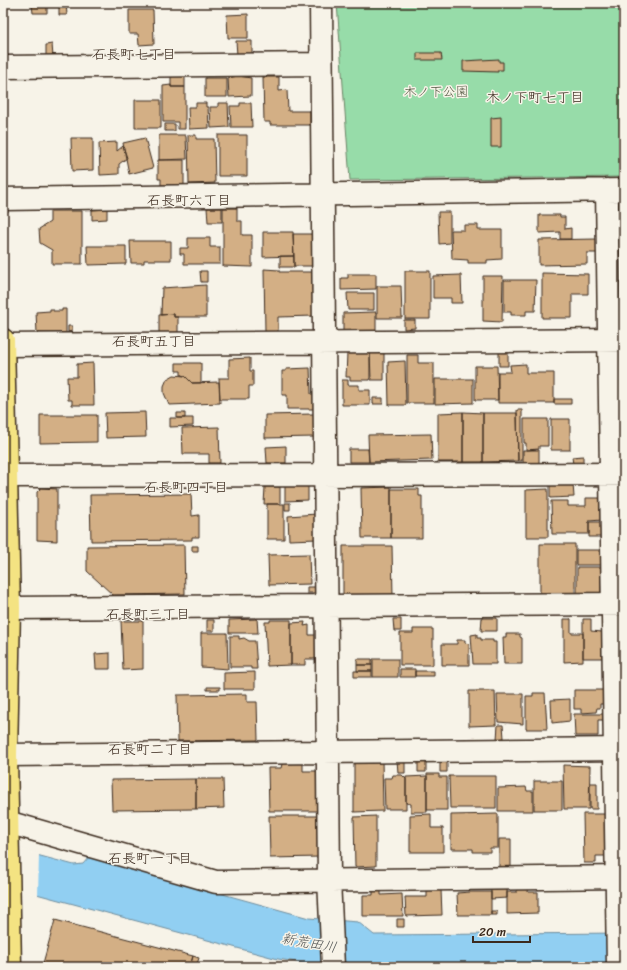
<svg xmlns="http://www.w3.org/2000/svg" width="627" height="970" font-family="Sriracha,'Klee One',sans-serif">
<rect width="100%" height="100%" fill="#f7f3e8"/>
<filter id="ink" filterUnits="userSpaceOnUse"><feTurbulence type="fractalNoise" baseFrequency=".025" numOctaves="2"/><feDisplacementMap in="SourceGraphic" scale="8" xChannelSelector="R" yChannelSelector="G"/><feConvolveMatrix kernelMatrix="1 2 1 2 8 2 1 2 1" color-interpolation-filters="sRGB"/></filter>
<g filter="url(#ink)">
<path fill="#97dca9" stroke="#698364" d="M337,3h287v174l-274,3z"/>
<path fill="#91cff2" stroke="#6f8d9d" d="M3,846l71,19 9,-1 6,-7 220,61 49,4 16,13 250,-2v34h-283l-20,-1 -43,-7 -275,-74z"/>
<path fill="#f7f3e8" d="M3,844l36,10 -1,42 -35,-9z"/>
<path fill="#d3af85" stroke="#3b2a1e" d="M59,3h7l1,12h-8z
M32,5h15v8h-14z
M129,10h24l1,34 -15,1 -1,-11h-9z
M248,14v24h-20l-1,-23z
M236,41h16v14h-15z
M52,44l1,13h-7v-12z
M417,53h24l1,7h-25z
M499,59v3h4v8h-5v2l-35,-1v-10z
M171,74h14v13h-14z
M238,76l13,2v18l-22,1 -1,-19z
M263,77h16v14l8,-1 1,21h22v14h-40v-3h-6z
M205,78h22v19h-22z
M171,85v2h14v42h-7v-7h-15v-36z
M135,100h26v28h-26z
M196,103h10v4h2l1,21 -20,1 -1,-22h8z
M218,103h10l1,24 -18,1 -1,-21h8z
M240,103h11l1,24h-21l-1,-21h10z
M501,117v30h-10v-29z
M165,124h10v7h-10z
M159,135h26l1,2 1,22 -28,1z
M188,135h8v4h18l1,44 -26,1z
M218,135h29v41h-29z
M71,138h22v32l-21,1z
M145,138l8,30 -24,6 -6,-31z
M117,142v9l6,-5 4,12 -8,6v10l-19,1 -1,-32z
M158,160h26v28h-6v-3h-17v-6h-3z
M207,208h15v14h-14z
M223,208h14v13h5v14h10v32l-29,-1z
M107,209v10l-15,1v-10z
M50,211h32v53h-30v-14l-12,-7 -1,-14 11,-7z
M438,212h12v31l-11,1z
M539,215h21v2h5v12l6,-1v11h-11v-7l-21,1z
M464,225h14v5h24v29l-15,1v3h-19v-3l-16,-1 -1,-29h13z
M263,232h30l1,24 -31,1z
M293,234h23v32h-22z
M188,238h22v9h10v17h-36v-10h-4v-6h8z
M598,239v14h-11v11l-48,1v-25z
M130,241h41v19h-27v3h-13z
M87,246h39v18l-38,1z
M280,256h14v11h-14z
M264,269l15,1v2h34l1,44 -36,1v15h-13z
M200,271h7v11h-6z
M405,271h25v48h-25z
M542,273l46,1v20h-16v24h-30z
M348,274h28v15l-35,1v-12h7z
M461,275l1,28h-11v-5h-18v-22z
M483,276h20l-1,46 -19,-1z
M504,280h32l-1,31h-9v4h-15v-3h-7z
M206,285v32h-32v-3l-13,1 1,-27z
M377,286h24l1,32h-25z
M347,293h27v17h-26z
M50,309h3v2h9v-2h4v24h-29l-1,-21 14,-1z
M376,312v20h-33v-19z
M174,314v3h4v16h-19v-18z
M404,320h11v8l-11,1z
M68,326h4v5l-4,1z
M370,351h14v29h-13z
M499,352h9v14h-9z
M347,353h23v27h-20v-3h-4z
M407,355h11v8h16v40h-27z
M250,358v13h3v15h-4v13h-29l-1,-21h10v-19z
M405,361l1,44h-17l-1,-43z
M93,363l1,42h-22v-5h-4l-1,-23h10v-13z
M176,363h25v20h-9l-7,-7 -4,-1v-4h-5z
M526,364v9h28v30h-56v-31h13l-1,-7z
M475,366h22l1,34h-23z
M310,368l1,26h3l1,15h-28v-14h-5v-24h4v-2z
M174,375l11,1 7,7 27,-1 1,21 -51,2 -5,-12v-7l3,-7z
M435,379h38v24l-38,1z
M342,380h6v5h11v5h11v15h-28z
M373,398h10v6h-10z
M554,399h17v5h-17z
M517,410h5v51h-4z
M145,412l1,25 -40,1 -1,-25z
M463,412l20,1v49h-20z
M463,412v50h-25v-49z
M177,413h8v5h-8z
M483,413h34l1,48 -35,1z
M314,414v23l-49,1v-23z
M40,415h57v27l-57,1z
M170,418h23v8l-23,1z
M524,419h24v27h-9v3l-13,1v-7h-2z
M551,419h19v31h-19z
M219,427l1,36h-11v-9h-26l-1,-26z
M431,434l1,26 -63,2 -1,-27z
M286,446v17h-19l-1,-16z
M349,449h19l1,13h-20z
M523,450h16v15h-16z
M583,456v8h-10l-1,-7z
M550,484h23l1,13 -24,1z
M285,485h23v15l-23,1z
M265,487h15v17h-16z
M391,487v51h-29l-1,-50z
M41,488l16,1v52l-20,-1v-48z
M391,489h28v7h3v42h-31z
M548,489v48h-22v-47z
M191,494l1,22 7,-1v22h-7v3l-101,1 -1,-46z
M586,498h15l1,22 -13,1v13h-37l-1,-33h17v5h18z
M285,503h5v7h-5z
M267,504h17v35h-17z
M317,514v25l-28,1 -1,-24z
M589,522h15v15h-15z
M540,544h35v50l-35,1z
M184,545l1,49 -72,1 -26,-24v-25z
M192,546h6v5h-6z
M343,546h49l1,51 -46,1 -4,-3z
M576,550h25v15h-25z
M309,554l1,30 -41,1 -1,-30z
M577,567h24v29h-24z
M307,587h10v6h-10z
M482,618h15v13h-16z
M257,619l1,14h-29v-13z
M393,619h8v12h-7z
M564,619h7v14h12v28l-19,1z
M583,619h8v12l11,1v26h-19z
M207,620h7v11h-7z
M270,620h21v45l-24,1 -2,-44h5z
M121,621h22v48l-20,1z
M305,622l-1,4 5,-1v10h11v24h-15v6h-14v-42z
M413,629h20v36h-33v-32h13z
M201,633h26l1,36 -27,-2z
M477,634v4h4v2h12v2h3v22h-23l-2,-29z
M506,634h14v3l2,1v26h-18l-1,-27h3z
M230,636h9v3l5,-1 5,3h6l2,28h-6v-2h-21z
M457,640h8v3l4,1v21h-27v-21h15z
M110,653v16h-14l-1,-15z
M357,659h15v6h-15z
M373,659h25v18h-25z
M357,665h15v6h-15z
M400,669h15v8h-15z
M354,671h18v6h-18z
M415,671h19v5h-19z
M255,672v17h-31v-16z
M207,687h13v3h-13z
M574,690h29v14h-3v4h-3l-1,4 -15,1v-4h-7z
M469,691h26l1,34 -27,1z
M533,693h12l2,36h-21v-33h7z
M247,694v8h10l1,38 -80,1 -1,-46z
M497,694h26v30l-25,-2z
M570,699v22l-18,2 -1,-23z
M574,714h30v6h-6v16h-23z
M498,725h5l1,13 -7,1z
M440,759h7v13h-7z
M382,760l1,51 -29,1v-51z
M397,760h8v13h-7z
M418,760h8v12h-8z
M303,762v9h15l1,40h-50l-1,-43h13l1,-4 3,-1z
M563,765l27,1 -1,43h-25z
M427,774h12v3h8v33h-20z
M393,775h9l4,4v30h-21l-1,-31h8z
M427,776v36h-16v-8l-5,-1v-26z
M449,776h47v32h-46z
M196,779h27l1,29 -28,1z
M196,779v30l-84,1 -1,-30z
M534,781h28v29h-28z
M590,783h7v26h-7z
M526,787l1,4h6v20h-35v-23z
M431,814v14h12v24h-33v-37z
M498,814v34h-8v4h-17v-3h-22v-34z
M583,814h22v42h-9v7h-12z
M269,816h51v41l-50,1z
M376,816v50l-21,1 -1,-50z
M499,839h12v28h-12z
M507,886v12l-16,1v-12z
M517,888h11v4h10v21l-31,1v-22h10z
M427,890h14l1,25 -36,1 -1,-19h22z
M373,891h8v4l21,-1 1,22h-40v-21h10z
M470,892h21v23h-33l-1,-22z
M491,911h6v4h-6z
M397,919h7v8h-7z
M55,920l138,36 -3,11h-148z
M193,956l6,2 -3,9h-6z"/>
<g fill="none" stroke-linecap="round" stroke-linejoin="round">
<g stroke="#3b2a1e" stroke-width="25">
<path id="minor" d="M321,3l8,876 4,88
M3,67l318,-3
M607,190l11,777
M3,199l621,-9
M3,345l621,-5
M6,476l618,-2
M9,608l615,-4
M6,755l618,-6
M7,822l209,60 408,-5"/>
</g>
<g stroke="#3b2a1e" stroke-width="25">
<path id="trunk" d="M3,340l6,268 -3,147 4,212"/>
</g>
<use href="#minor" stroke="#f7f3e8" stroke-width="22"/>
<use href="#trunk" stroke="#f4e382" stroke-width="22"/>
</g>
</g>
<g text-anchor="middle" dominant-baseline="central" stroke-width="3" stroke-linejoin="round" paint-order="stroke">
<g font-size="13" fill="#525641" stroke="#f7f3e8">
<text x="436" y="91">木ノ下公園</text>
</g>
<g font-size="14" fill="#3b2a1e" stroke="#f7f3e8">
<text x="134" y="54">石長町七丁目</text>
<text x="535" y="97">木ノ下町七丁目</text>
<text x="189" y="200">石長町六丁目</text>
<text x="154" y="341">石長町五丁目</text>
<text x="186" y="487">石長町四丁目</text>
<text x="148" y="614">石長町三丁目</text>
<text x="150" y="749">石長町二丁目</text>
<text x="150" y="858">石長町一丁目</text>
</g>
<g font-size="14" font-style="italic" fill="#505353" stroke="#f7f3e8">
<text transform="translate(309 943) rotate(10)">新荒田川</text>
</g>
</g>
<rect width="627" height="970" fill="none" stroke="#f7f3e8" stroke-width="16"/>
<rect x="8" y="8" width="611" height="954" fill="none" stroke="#3b2a1e" stroke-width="1.5" filter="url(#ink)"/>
<path d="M473 936v6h57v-6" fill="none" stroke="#3b2a1e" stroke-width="2"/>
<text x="479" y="936" font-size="12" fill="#3b2a1e" stroke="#f7f3e8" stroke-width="3" paint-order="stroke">20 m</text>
</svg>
